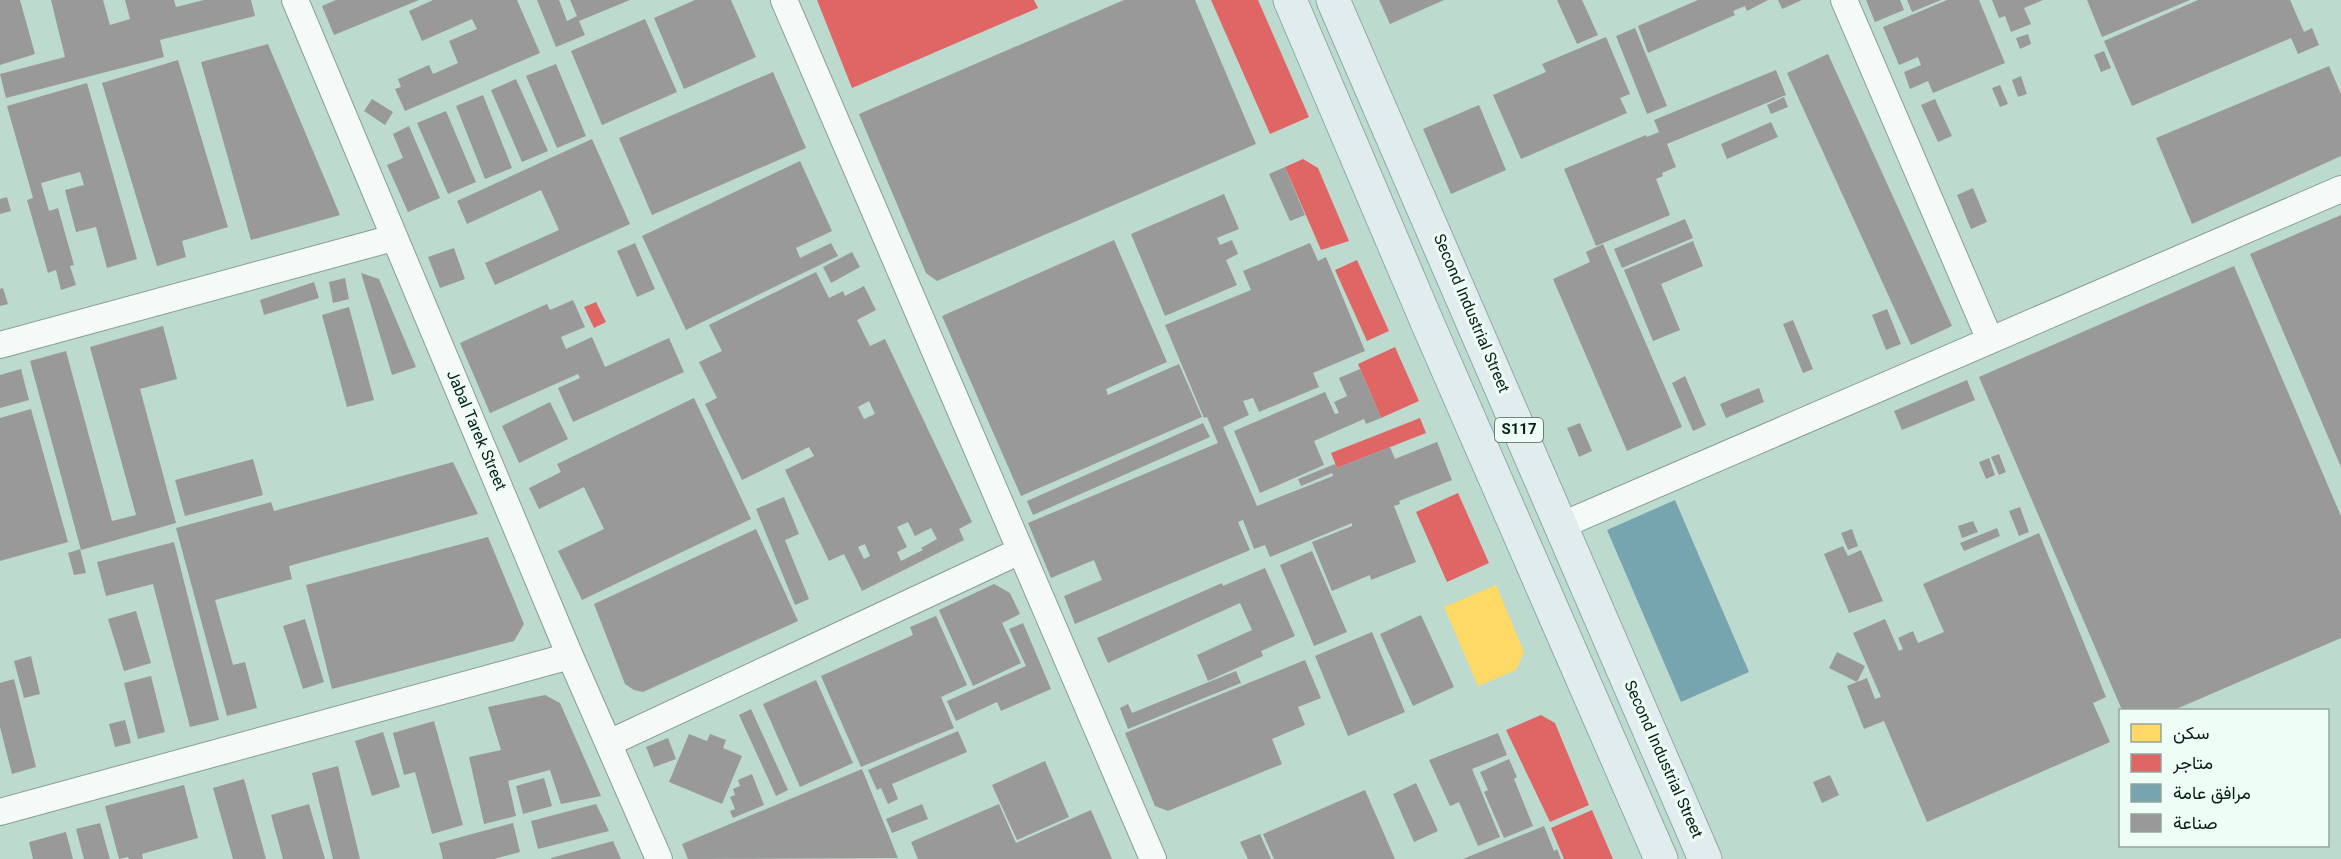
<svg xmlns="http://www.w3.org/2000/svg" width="2341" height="859" font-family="Georgia,Vazirmatn,serif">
<rect width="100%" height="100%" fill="#bddace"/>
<path fill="#ffd966" d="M1496,585l28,67 -8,18 -38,16 -34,-79z"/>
<path fill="#e06666" d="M817,0h217l4,8 -186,80z
M1211,0h47l51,117 -39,17z
M1303,159l15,9 31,73 -28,9 -36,-83z
M1357,260l32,71 -22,10 -32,-71z
M596,302l10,20 -12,6 -10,-21z
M1395,347l24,54 -38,17 -23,-54z
M1420,418l6,15 -89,35 -6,-15z
M1458,493l31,70 -42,19 -31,-70z
M1541,715l14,8 34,82 -39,17 -44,-92z
M1592,810l21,49h-49l-13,-31z"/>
<path fill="#76a5af" d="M1675,500l74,172 -68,30 -74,-172z"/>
<path fill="#999" fill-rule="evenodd" d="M0,0h20l15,54 -35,11z
M51,0h52l7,25 20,-6 -5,-19h49l2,7 28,-7h47l4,16 -95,24 4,17 -158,41 -6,-24 65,-17z
M336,0h83l-85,35 -12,-29z
M433,0h84l23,53 -135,58 -10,-22 6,-2 -3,-8 31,-14 4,9 25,-11 -9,-22 28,-12 -5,-10 -50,22 -13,-30z
M537,0h22l8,21 10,-5 -7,-16h60l-51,21 6,14 -29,12z
M695,0h36l25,57 -72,32 -30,-71z
M1124,0h71l61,144 -319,137 -11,-8 -67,-159z
M1379,0h65l-54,24z
M1557,0h25l16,35 -21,9z
M1698,0h70l-21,11 -2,-5 -12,5 2,4 -87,38 -10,-27z
M1778,0h24l-20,9z
M1866,0h34l4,10 -29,12z
M1907,0h34l-29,12z
M1947,0h32l26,63 -72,30 -5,-12 -18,8 -6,-17 17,-7 -3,-8 -19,8 -16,-38z
M1992,0h51l-19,8 7,16 -20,8 -6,-16 -6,2z
M2087,0h103l-88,37z
M2198,0h92l14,32 8,-4 7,17 -21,9 -7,-16 -159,68 -28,-65z
M645,19l32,73 -75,33 -31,-74z
M1635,28l32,78 -20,8 -31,-78z
M2028,34l3,10 -11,5 -4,-11z
M1606,37l24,57 -10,4 7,15 -106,46 -28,-64 53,-23 -4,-8z
M268,44l72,171 -89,25 -50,-178z
M2104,51l7,17 -10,4 -7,-17z
M1828,54l124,272 -41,19 -124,-272z
M178,60l50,167 -46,14 4,16 -29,9 -55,-183z
M556,64l30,72 -29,12 -31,-72z
M2329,66l12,28v62l-149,68 -36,-86z
M1776,70l10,25 -119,49 9,23 -14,6 1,3 -7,3 14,36 -74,31 -32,-77 82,-34 1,2 12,-5 -5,-12z
M773,72l33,76 -154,67 -33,-77z
M2021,76l6,18 -9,3 -6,-17z
M516,79l32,72 -26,11 -31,-72z
M87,83l50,176 -30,9 -11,-41 -20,5 -11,-42 19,-5 -4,-13 -39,11 8,28 9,-3 16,57 -4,1 6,19 -15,5 -5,-20 -8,3 -21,-73 6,-2 -26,-92z
M2000,85l8,19 -8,3 -8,-19z
M483,95l29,73 -27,11 -29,-73z
M1784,97l4,10 -17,7 -4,-9z
M372,99l21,13 -8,13 -21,-14z
M1935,99l17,37 -14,6 -17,-37z
M1479,105l27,65 -55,24 -28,-65z
M446,111l30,71 -28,12 -31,-71z
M1771,122l7,15 -51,22 -6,-15z
M409,126l31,72 -32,14 -21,-47 16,-7 -10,-24z
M592,139l38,85 -135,61 -10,-22 74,-33 -18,-40 -74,34 -10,-23z
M800,161l32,70 -36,17 4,10 31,-15 7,13 -152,74 -44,-94z
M1285,167l20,48 -15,6 -21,-47z
M1973,188l14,34 -16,7 -14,-34z
M1224,194l15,35 -22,9 3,7 12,-5 6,14 -12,6 11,25 -72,31 -34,-82z
M7,197l4,14 -11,3v-15z
M2341,215v252l-91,-213z
M1685,219l8,19 -71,30 -8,-19z
M1114,240l53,122 -61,27 2,6 71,-31 23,53 -181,79 -79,-180z
M1693,241l10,25 -42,18 19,46 -27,11 -29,-71z
M635,243l20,46 -18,8 -20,-46z
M1310,243l8,18 8,-4 39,94 -52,22 6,14 -60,25 -6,-14 -10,3 6,14 -26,12 34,79 76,-30 -1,-3 -31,13 -3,-7 37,-15 2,4 53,-21 5,12 42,-17 15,38 -53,21 1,3 -6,2 22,56 -45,18 -1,-5 -38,16 -20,-49 40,-16v-3l-82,34 -5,-12 -11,4 -11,-29 -5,2 12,28 -175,74 -11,-28 38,-16 -8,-20 -43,18 -23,-55 190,-80 -11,-26 -3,1 -39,-93 86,-35 -8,-19z
M1603,244l79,183 -55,24 -74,-172 37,-17 -4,-10z
M454,248l11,31 -25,9 -12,-31z
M852,252l8,15 -29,16 -8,-16z
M2234,266l107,250v122l-167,72h-52l-143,-333z
M816,272l13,26 14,-7 2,5 19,-10 12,24 -19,10 13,26 15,-7 87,183 -13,7 5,11 -102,51 -18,-37 -15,7 -44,-91 29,-14 -5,-9 -67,33 -37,-76 12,-6 -18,-36 23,-11 -13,-26zM869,401l6,13 -11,5 -6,-12zM908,522l7,14 16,-8 6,11 -16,9 2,2 -22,11 -4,-9 10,-5 -10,-20zM865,544l5,12 -6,3 -6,-12z
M361,273l18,6 37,88 -24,8z
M345,278l4,21 -16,4 -4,-21z
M314,282l5,16 -55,17 -4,-15z
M3,288l5,16 -8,2v-17z
M573,300l12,27 -24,10 5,12 26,-12 13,30 64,-29 15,34 -111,50 -15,-34 22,-10 -2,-4 -88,39 -30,-70 87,-39 3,6z
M349,307l25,93 -27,7 -25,-92z
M1887,309l14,35 -15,6 -14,-35z
M1793,320l20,49 -10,4 -20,-49z
M163,326l14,53 -37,10 36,134 -95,27 -51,-189 36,-10 46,170 24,-6 -46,-168z
M21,369l8,31 -29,8v-33z
M1360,369l21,49 -15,6 -2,-5 -50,22 10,24 -64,28 -26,-62 91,-39 10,22 4,-1 -5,-11 13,-6 -8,-18z
M1685,376l21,49 -13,6 -21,-48z
M1967,380l8,20 -73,30 -8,-19z
M1759,388l5,14 -38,16 -6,-14z
M694,398l57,121 -169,81 -24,-49 46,-22 -20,-42 -45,22 -10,-21 32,-16 -4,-8z
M550,402l18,37 -49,24 -17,-37z
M31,409l37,133 -68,19v-143z
M1203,423l7,14 -177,78 -6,-14z
M1580,423l12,28 -13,6 -12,-29z
M1999,454l7,18 -7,3 -8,-18z
M1989,458l6,17 -9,4 -7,-17z
M253,459l10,36 -78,21 -10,-36z
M453,462l25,52 -189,52 3,13 -77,21 18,65 12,-3 12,46 -30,8 -51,-188 95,-26 3,9z
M784,497l15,37 -14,6 24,59 -14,6 -39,-96z
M2020,507l9,25 -10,4 -10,-25z
M1973,521l5,11 -16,6 -4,-12z
M1997,528l3,8 -36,15 -4,-8z
M756,529l42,92 -155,71 -9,-2 -9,-6 -31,-80z
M1852,529l6,17 -10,4 -7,-17z
M2039,533l67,164 -13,6 17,39 -183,80 -43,-101 -20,8 -17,-43 10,-4 -28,-14 8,-16 28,14 -8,16 10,-4 8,21 6,-2 -28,-64 32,-14 14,32 4,-2 -5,-11 15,-7 5,12 26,-11 -21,-48z
M488,537l36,87 -10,17 -182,48 -26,-104z
M174,542l45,178 -29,7 -37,-143 -47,12 -9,-34z
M1843,546l5,10 13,-6 22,51 -34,12 -25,-59z
M80,549l6,24 -12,2 -6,-22z
M1312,551l35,81 -33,14 -34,-81z
M1265,568l30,68 -34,15 2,5 -55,25 -11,-26 55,-25 -12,-27 -132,60 -11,-25 125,-55 1,3z
M994,584l16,9 10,21 -18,9 19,40 -48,23 -34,-76z
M136,611l15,52 -27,8 -16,-52z
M1421,615l33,72 -41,19 -33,-72z
M936,616l31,69 -26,12 13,31 -93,39 -40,-91 92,-41 -3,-8z
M305,619l19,63 -21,7 -20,-63z
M1023,623l28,66 -50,22 -4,-9 -41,19 -9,-20 79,-35 -17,-37z
M1372,632l33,80 -57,24 -33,-80z
M31,656l9,38 -16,4 -10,-37z
M1305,660l16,38 -23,9 7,18 -33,14 10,25 -114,47 -13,-5 -30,-73z
M1236,671l5,12 -113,46 -8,-21 8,-4 4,9z
M151,676l14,56 -27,7 -14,-56z
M14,679l22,88 -24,7 -12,-47v-44z
M816,680l37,83 -53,24 -37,-83z
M545,695l15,8 41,93 -40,8 -11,-34 -42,11 8,35 -32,8 -15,-67 32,-7 -13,-43z
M751,709l37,81 -12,6 -37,-81z
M125,720l6,23 -16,4 -6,-23z
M434,721l29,104 -31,9 -17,-62 -11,3 -11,-42z
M958,731l9,21 -75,32 6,15 -10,5 -7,-16 -4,2 -9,-20z
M383,732l17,55 -28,9 -17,-55z
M1498,733l9,22 -35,14 28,68 -22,9 -19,-44 -9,4 -21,-46z
M689,734l18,7 3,-7 16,6 -3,8 19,8 -20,48 -53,-22z
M668,738l8,21 -22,8 -8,-20z
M1509,759l8,18 -3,2 19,47 -29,12 -20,-46 4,-2 -8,-18z
M1045,761l24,56 -52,23 -25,-55z
M338,766l22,93h-27l-21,-86z
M862,769l36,89 -210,1 -6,-15z
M752,774l12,31 -31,13 -3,-7 5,-2 -5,-12 5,-2 -2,-6 7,-3 -2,-6z
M1830,775l9,20 -17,8 -9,-21z
M544,778l8,28 -29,8 -7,-28z
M244,779l22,80h-33l-20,-71z
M1416,783l22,48 -24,11 -21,-48z
M184,785l14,53 -56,16 1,5h-14l-1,-2 -9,2 -14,-53z
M1365,790l30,69h-121l-11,-25z
M309,804l16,55h-42l-12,-44z
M596,804l13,27 -71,18 -7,-28z
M922,804l6,15 -36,14 -6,-14z
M999,804l17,39 75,-33 21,49h-194l-7,-17z
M100,823l10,36h-26l-8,-30z
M513,823l7,29 -26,7h-51l-4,-16z
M1544,826l10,25 3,-2 4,10h-98z
M66,832l7,27h-40l-4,-17z
M1260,834l11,25h-23l-8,-17z
M613,841l8,18h-70v-1z"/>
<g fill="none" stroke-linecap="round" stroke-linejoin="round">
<g stroke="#879e94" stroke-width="28">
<path id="minor" d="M295,0l275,656 89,203
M784,0l369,859
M1844,0l146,340
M0,345l393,-107
M1560,526l781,-337
M609,743l411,-192
M0,812l570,-156"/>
</g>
<g stroke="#8eaaa9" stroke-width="35">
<path id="primary" d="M1290,0l137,322 234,537
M1333,0l372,859"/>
</g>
<use href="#minor" stroke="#f5f9f8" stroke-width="26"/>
<use href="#primary" stroke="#e0eced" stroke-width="33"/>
</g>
<g text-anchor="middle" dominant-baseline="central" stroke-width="6" stroke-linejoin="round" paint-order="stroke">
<rect fill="#eefef7" stroke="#4e625a" stroke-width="1.5" x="1495" y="418" width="48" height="24" rx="4.5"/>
<g font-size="15" font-weight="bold" fill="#091f17">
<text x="1519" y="430">S117</text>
</g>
<g font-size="16" fill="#091f17" stroke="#eefef7">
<text transform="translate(1470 314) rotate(67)">Second Industrial Street</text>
<text transform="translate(475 431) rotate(67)">Jabal Tarek Street</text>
<text transform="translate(1662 760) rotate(66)">Second Industrial Street</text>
</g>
</g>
<rect x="2119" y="709" width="210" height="138" fill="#eefef7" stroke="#92a59d" stroke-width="1.5"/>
<rect x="2131" y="724" width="30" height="18" fill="#ffd966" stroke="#92a59d" stroke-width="1.5"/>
<text x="2173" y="739" font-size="18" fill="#091f17">سكن</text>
<rect x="2131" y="754" width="30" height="18" fill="#e06666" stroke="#92a59d" stroke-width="1.5"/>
<text x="2173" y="769" font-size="18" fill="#091f17">متاجر</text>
<rect x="2131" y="784" width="30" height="18" fill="#76a5af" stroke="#92a59d" stroke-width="1.5"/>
<text x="2173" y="799" font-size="18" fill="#091f17">مرافق عامة</text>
<rect x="2131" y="814" width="30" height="18" fill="#999999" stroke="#92a59d" stroke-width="1.5"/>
<text x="2173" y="829" font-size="18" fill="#091f17">صناعة</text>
</svg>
